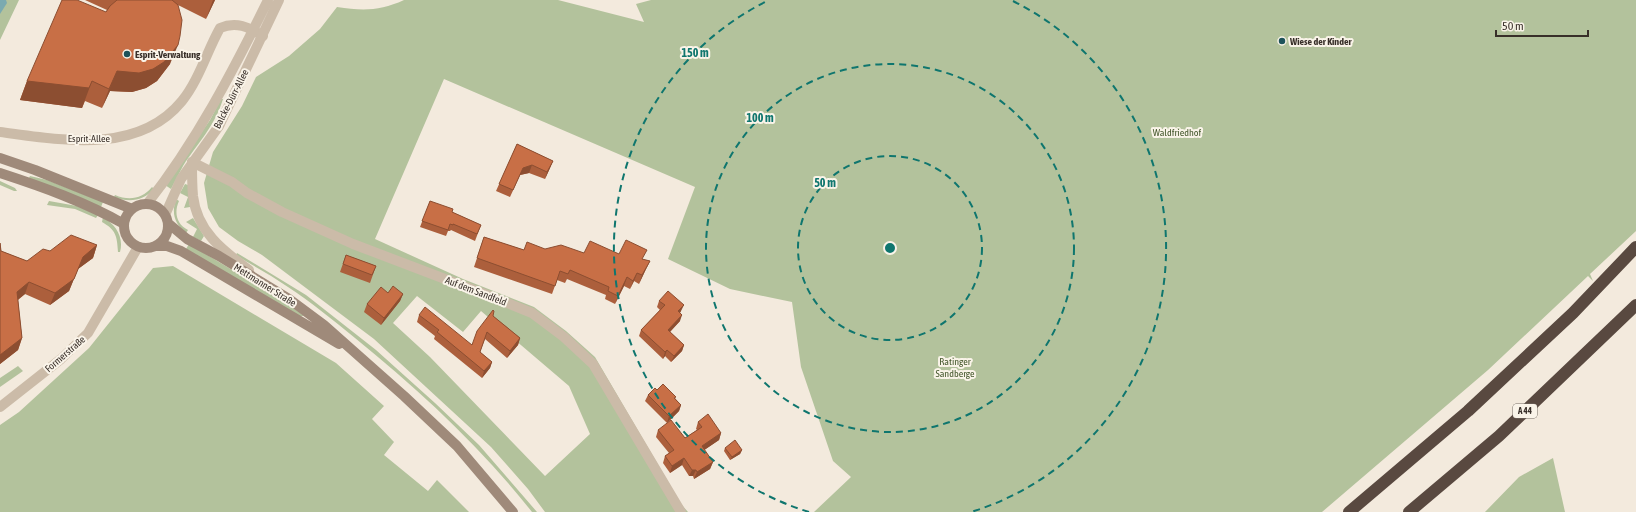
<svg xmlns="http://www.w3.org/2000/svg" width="1636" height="512" font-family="'Asap Condensed',sans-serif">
<rect width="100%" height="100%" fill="#f3eadd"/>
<path fill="#b3c29c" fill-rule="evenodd" d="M0,0h19l-19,40z
M404,0h154l86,22 -8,-18 15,-4h985v231l-46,43 3,7 -5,-5 -100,94 -166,142h-508l37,-35 -18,-16 -32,-94 -9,-65 -62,-13 -62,-30 27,-72 -251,-108 -69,160 88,40 71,28 32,24 29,26 86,147 7,8h-143l-17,-23 -37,-42 -117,-108 -112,-84 -24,-14 -19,-14 -11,-19 -4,-25 9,-31 29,-46 14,-29 33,-21 31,-27 17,-22c26,4 43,4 67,-7zM417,296l46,36 18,-21 88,75 21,48 -45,42 -115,-119 -37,-34z
M221,99h2c-9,29 -25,43 -40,67 -4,8 -8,15 -12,23l-6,-4 45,-65z
M30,176l17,4 56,22 -2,5 -72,-29z
M0,181l15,7 2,3h-3l-14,-6z
M185,184l3,1 2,22 -6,1 4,-11 -8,-4z
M152,187l2,2c-11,12 -25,14 -40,8l1,-2c14,6 27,4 37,-8z
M176,199l3,2c-5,11 -3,23 9,29l-2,3c-11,-9 -15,-19 -10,-34z
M49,201l28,5 21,9 -2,3 -21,-9 -28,-4z
M103,217c13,8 21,20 17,35h-2c-1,-16 -2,-22 -16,-30z
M193,218l11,18 -3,5 -8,-4 4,-8 -11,-7z
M189,244l95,57 20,15h-5l-113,-67z
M237,253l69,42 70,55 59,53 44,42 58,67h-5c-51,-65 -113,-122 -177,-174 -22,-18 -44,-36 -67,-51 -17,-12 -35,-21 -52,-32z
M173,266l163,97 48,43 -12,13 22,23 -10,13 44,36 9,-11 32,32h-469v-87l19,-13 70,-64 64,-80z
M18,366l5,5 -23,16v-9z
M1553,458l12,54h-80l34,-35z"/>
<path fill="#7baab0" d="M0,0h6l1,3 -7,11z"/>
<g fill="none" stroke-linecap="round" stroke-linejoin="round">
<path stroke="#cbbba8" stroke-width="10" d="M0,132c61,8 138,23 182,-31 17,-21 25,-50 38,-73 16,-7 29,-1 43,8
M192,162l40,20 15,11 35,19 71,32 142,54 37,15 32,24 29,27 88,148
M0,407l61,-48 27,-26 50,-86"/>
<path stroke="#cbbba8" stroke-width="10" d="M192,162c0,11 0,23 1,34 4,35 29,54 56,74
M147,204c49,-62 86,-133 121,-204
M165,215l16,-36 38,-53 60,-126"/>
<path stroke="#9f8a7a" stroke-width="10" d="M0,158l35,12 97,39
M0,173c43,14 85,29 124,51
M124 226a22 22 0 1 1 44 0a22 22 0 1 1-44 0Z
M169,224l18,15 32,17 70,43 35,26 80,71 53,50 56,66
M157,246h10l14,5 158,93"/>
<path stroke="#594940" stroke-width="12" d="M1349,512l119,-101 105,-98 63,-66
M1409,512l90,-76 137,-131"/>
</g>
<path fill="#ac5f3c" d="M85,0h130l-9,19 -28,-14 -8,59 -13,17 -11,7 -14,4 -22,-1 -8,17 -17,-7 -3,7 -62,-8 7,-19 79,-69 1,-2z
M517,144l36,17 -3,7 -5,11 -16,-6 -9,2 -10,22 -14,-6z
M430,201l22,11 29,13 -6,16 -24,-11 -1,1h-2l-2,5 -26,-9z
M484,237l40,13 21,-1 39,4 35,1 31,7 -4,8 -7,15 -5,-3 -4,8 -6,-3 -9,18 -10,-5 1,-4 -39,-16 -2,4 -8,-3 -5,14 -78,-27z
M0,243l1,8 26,10 23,-10 47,-6 -4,13 -15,11 -9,22 -19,14 -25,-11 -7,6 4,38 -4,12 -18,14z
M346,255l30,11 -6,17 -30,-11z
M403,294l-3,7 -19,24 -17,-13 3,-8z
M659,301l22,10 -1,2v8l-10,11 14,13 -2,6 -11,11 -6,-6 -2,3 -24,-23 2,-6 19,-20 -3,-3z
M419,315l53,30 21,-29 27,22 -2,7 -11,13 -22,-19 -5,13 12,10 -2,6 -8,10 -48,-39 1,-3 -18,-14z
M657,390l18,8 6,7 -2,6 -12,12 -22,-22 3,-6z
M698,422l23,11 -2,7 -15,10 9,12 -3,7 -16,10 -1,-3h-4l-7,-11 -12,8 -7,-10 2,-7 4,-3 -13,-16 2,-7 27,8 12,-8 -1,-1z
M725,448l17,2 -2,4 -10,6 -6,-9z"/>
<path fill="#8c4e31" d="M213,0h2l-9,19z
M178,45l-8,19 -13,17 -11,7 -14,4 -22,-1 -8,17 7,-19 8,-18z
M27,81h65l-10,27 -62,-8z
M553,161l-3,7 -5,11 2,-7z
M532,165l-3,8 -9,2 -10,22 13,-29z
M97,245l-4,13 -15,11 -9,22 -19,14 5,-12 28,-36z
M650,261l-4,8 -7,15 3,-9z
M637,273l-3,8 -4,8 3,-8z
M627,277l-3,9 -9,18 3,-8z
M29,282l-4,12 -13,10 5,-12z
M403,294l-3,7 -19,24 3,-7z
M684,305l-3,6 -5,7 2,-7z
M682,315l-2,6 -14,15 2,-6z
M22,338l-4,12 -18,14v-9z
M520,338l-2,7 -11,13 3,-7z
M684,345l-2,6 -11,11 3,-6z
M667,350l-2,6 -2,3 2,-7z
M492,362l-2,6 -8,10 2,-7z
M681,405l-2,6 -12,12 2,-7z
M721,433l-2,7 -19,13 2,-7z
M742,450l-2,4 -10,6 2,-3z
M684,458l-2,7 -12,8 2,-7z
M713,462l-3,7 -16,10 3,-7z
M692,470h4l-3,6h-4z"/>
<path fill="#c86f46" stroke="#8c4e31" d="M62,0h15l29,12 4,-6 7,-6h55l6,5 4,15 -2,16 -2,9 -14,17 -11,7 -14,4 -22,-2 -8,18 -17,-8 -3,7 -62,-7z
M517,144l36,17 -6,11 -15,-7 -9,3 -10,22 -14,-6z
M430,201l23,8 -1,3 29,13 -4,9 -24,-10v1l-3,-1 -2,6 -26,-9z
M71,235l26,10 -14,12 -9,22 -19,14 -26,-11 -12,10 5,46 -22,17v-112l1,8 26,10 16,-12 7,2z
M484,237l40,13 3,-8 18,7 16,-4 23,8 6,-12 29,13 7,-14 21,10 -5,9 8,2 -8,14 -5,-2 -4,8 -6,-4 -9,19 -10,-5 1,-4 -39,-17 -2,4 -8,-3 -5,15 -78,-28z
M346,255l30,11 -4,9 -29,-11z
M393,286l10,8 -19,24 -17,-14 14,-17 7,6z
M668,291l16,14 -6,6 4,4 -14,15 16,15 -10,11 -7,-6 -2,2 -24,-22 24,-25 -6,-4z
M425,307l47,38 5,-14 16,-21 1,1 -1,5 27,22 -10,13 -23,-19 -7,20 12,10 -8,9 -47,-39 2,-2 -20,-15z
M663,384l13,13 -2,1 7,7 -12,11 -21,-21 7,-7 2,2z
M708,414l13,19 -19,13 11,16 -16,10 -1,-2h-4l-8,-12 -12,8 -7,-10 9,-6 -16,-20 13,-10 14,18 17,-11 -4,-5z
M735,440l7,10 -10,7 -7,-9z"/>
<g fill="none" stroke="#0f766e" stroke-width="2" stroke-dasharray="7 5">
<circle cx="890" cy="248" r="92"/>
<circle cx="890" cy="248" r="184"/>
<path d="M809 512A276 276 0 0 1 767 1M1013 1A276 276 0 0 1 971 512"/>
</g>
<g fill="#1d525a" stroke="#faf4e9" stroke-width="1.5">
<circle cx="1282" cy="41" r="4"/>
<circle cx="127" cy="54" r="4"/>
</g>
<g text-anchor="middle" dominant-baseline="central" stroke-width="4" stroke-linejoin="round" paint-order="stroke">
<rect fill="#faf4e9" stroke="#726a63" stroke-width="1" x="1513" y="404" width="24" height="14" rx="3"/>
<g font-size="9" font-weight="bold" fill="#382f29">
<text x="1525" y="411">A 44</text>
</g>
<g font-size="10" font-weight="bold" fill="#382f29" stroke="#faf4e9" text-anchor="start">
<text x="1290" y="41">Wiese der Kinder</text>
<text x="135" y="54">Esprit-Verwaltung</text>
</g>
<g font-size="10" fill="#382f29" stroke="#faf4e9">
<text transform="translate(231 99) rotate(-63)">Balcke-Dürr-Allee</text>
<text x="89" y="138">Esprit-Allee</text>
<text transform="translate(265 285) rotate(32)">Mettmanner Straße</text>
<text transform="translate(476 291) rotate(21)">Auf dem Sandfeld</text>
<text transform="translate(65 354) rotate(-41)">Formerstraße</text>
</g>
<g font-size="10" fill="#44572c" stroke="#faf4e9">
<text x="1177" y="132">Waldfriedhof</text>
<text x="955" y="361">Ratinger<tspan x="955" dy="12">Sandberge</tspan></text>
</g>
</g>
<circle cx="890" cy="248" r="6" fill="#0f766e" stroke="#faf4e9" stroke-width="2"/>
<g font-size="12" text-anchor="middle" font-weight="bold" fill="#0f766e" stroke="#faf4e9" stroke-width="4" stroke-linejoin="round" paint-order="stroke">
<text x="695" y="57">150 m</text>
<text x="760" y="122">100 m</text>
<text x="825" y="187">50 m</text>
</g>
<path d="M1496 30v6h92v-6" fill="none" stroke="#382f29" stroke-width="2"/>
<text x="1502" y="30" font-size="12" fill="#382f29" stroke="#faf4e9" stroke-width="3" paint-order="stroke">50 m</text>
</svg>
